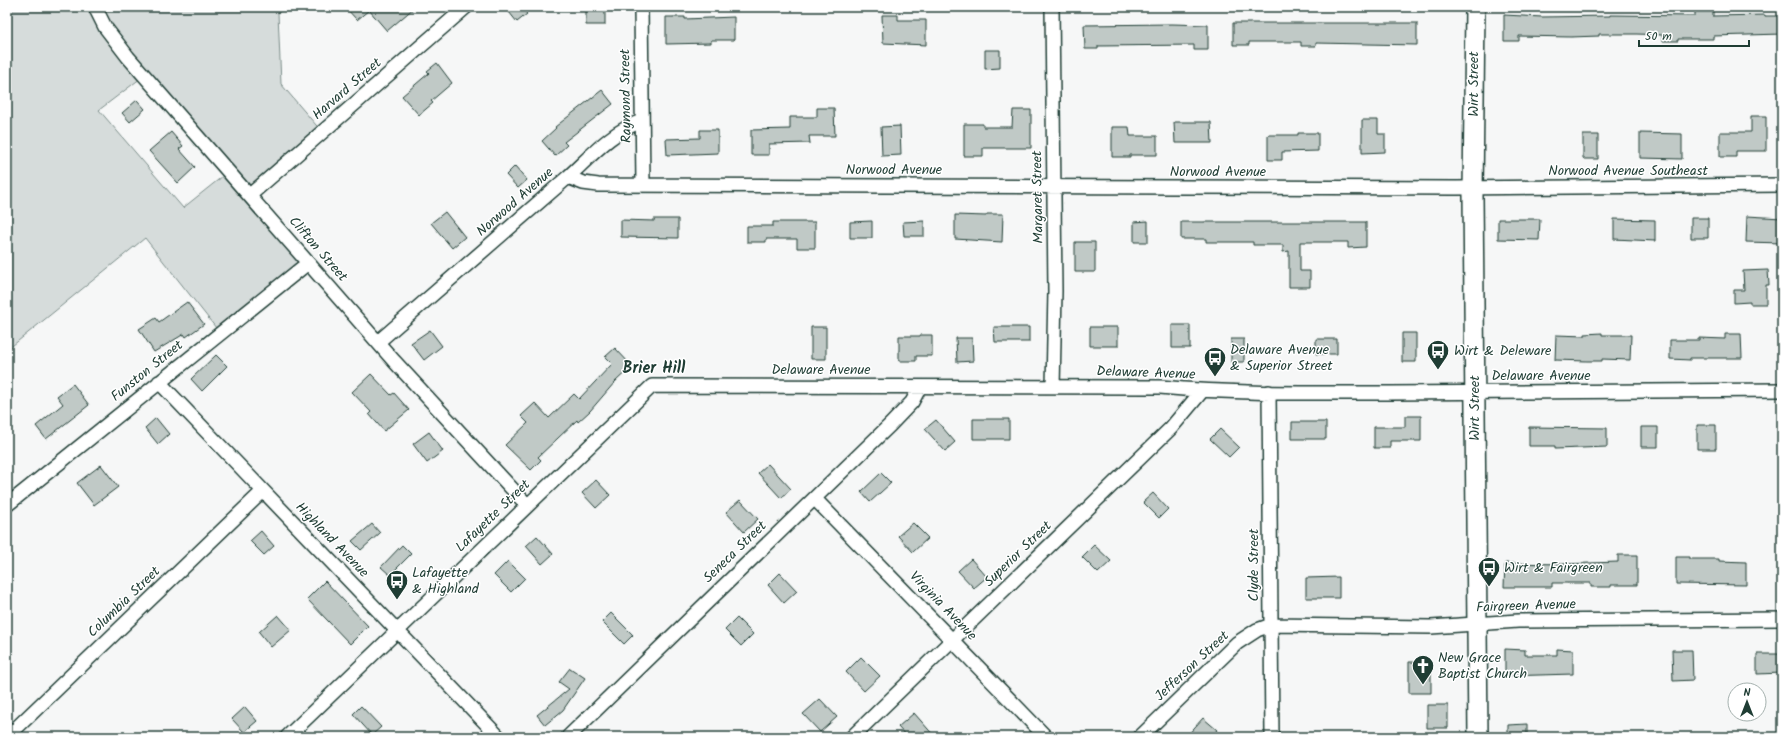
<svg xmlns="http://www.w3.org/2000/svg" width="1789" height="744" font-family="Kalam,sans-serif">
<rect width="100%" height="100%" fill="#f6f7f7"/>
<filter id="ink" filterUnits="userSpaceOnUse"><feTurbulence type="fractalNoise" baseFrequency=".025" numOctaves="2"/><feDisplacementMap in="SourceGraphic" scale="8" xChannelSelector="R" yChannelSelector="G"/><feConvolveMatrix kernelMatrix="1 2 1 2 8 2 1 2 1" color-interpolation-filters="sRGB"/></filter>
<g filter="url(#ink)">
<path fill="#d6dcdb" stroke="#7a8c88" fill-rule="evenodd" d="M7,7h279l-8,6 3,71 41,48 -71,63 57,68 -88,70 -75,-95 -138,112zM145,75l83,97 -45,36 -84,-98z"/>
<path fill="#c0c9c6" stroke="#1f3d34" d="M345,7h70l-28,24 -18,-21 -12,10z
M505,7h16l6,7 -10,8z
M586,7h19v18h-19z
M1695,11h18v5l52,-1v1h17v18l-69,2v3h-35v2h-16v-6l-25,-1h-38v2l-28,1 -52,-1v5h-15v-26l38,2 68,-1v-1l85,1z
M882,15h16v5h28v25l-43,-2z
M666,17h19v2l49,-2v23h-23v3l-45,1z
M1233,23h184v22l-101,-2v3h-15v-4h-52v3h-16z
M1172,24l36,1v25h-14v-5l-96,1v3h-13l-1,-24z
M985,50h15v18l-15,1z
M437,63l15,20 -21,18 2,2 -14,12 -17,-19 27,-23 -2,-2z
M602,90l11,14 -49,38 3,3 -12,11 -13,-15 14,-13 -1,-1z
M137,100l8,9 -15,13 -8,-9z
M817,108h17l1,28h-26l1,7 -41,1v11h-18v-25l39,-1v-12h27z
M1013,110h18v38h-48v8h-19v-32h19v3h29z
M1751,116h15v35h-30v6h-16v-25h31z
M1362,120h16v14h7v18l-23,1z
M1174,122h37l1,21h-37z
M900,126l1,29 -19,1 -1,-29z
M1112,127h17l1,9h27v19h-27v2h-18z
M700,130h18v23l-51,2 -1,-16 34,-1z
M171,132l12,14 -4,3 16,18 -17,16 -29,-32z
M1298,133h20v18l-36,1v8h-14v-25h30z
M1640,133l42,1v25l-42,-1z
M1583,135h15v24h-15z
M515,166l12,14 -9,8 -12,-13z
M445,212l20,25 -13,11 -21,-25z
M987,214h16l-1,28 -47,-3v-24l31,1z
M1747,216l35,2v25l-36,-1z
M1691,218h17v20h-17z
M654,219h24v19l-57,-1v-17l33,1z
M1498,219h42l-1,21 -41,-1z
M1614,219l41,1v21l-41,-2z
M872,221v17h-22v-16z
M924,221v15h-20l-1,-14z
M1148,221v21h-14v-20z
M773,222h42v26h-18v-9h-31v3h-19v-16h26z
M1181,222h185v25l-18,1v-6h-48v29h10v16h-21v-36l-6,1v-7h-30v-3h-47v-3h-25z
M1075,242h20v30h-20z
M1768,270l1,15h-3v19h-16v-2l-16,1v-13h10l-1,-19z
M187,302l17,22 -18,13 -2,-3 -30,18 -15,-23 17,-11 3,4z
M1172,325h18v23h-18z
M811,327h15v32h-15z
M994,327h35v15h-34z
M1090,327h28v19h-28z
M430,330l12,16 -18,14 -13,-17z
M1402,333h14v29h-14z
M1602,333v2h29l-1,25 -28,-1v2h-15l-32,-1 1,-25 29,1v-2z
M1725,334h16l1,24h-52v2l-20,-1v-19h29v-2l26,1z
M920,335h12v21h-16v5h-17v-25h21z
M956,338h16l1,23 -16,1z
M1231,339h13v23h-13z
M1316,339h21v15h-21z
M615,348l17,18 -17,16 -25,29 -12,11 -1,-2 -39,37 3,3 -10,10 -26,-25 23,-22 -7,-7 14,-13 14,15 25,-24 5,5 33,-35 -7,-7z
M216,355l11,11 -25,25 -11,-12z
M371,374l20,21 3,-2 15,17 -25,21 -15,-17 2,-2 -19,-20z
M73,384l16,21 -43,34 -10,-13 27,-22 -6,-8z
M1405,416h16v25h-31v7h-16v-21h31z
M156,418l13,16 -11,10 -13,-16z
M973,419h36v20h-36z
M936,420l19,22 -10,9 -20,-22z
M1292,422h34v17h-34z
M1697,425h19v24h-19z
M1529,427l78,1v19l-52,2v-3h-26z
M1641,427h17v20h-17z
M1220,429l19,18 -10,10 -19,-18z
M429,432l14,19 -16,12 -14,-19z
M768,464l23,25 -10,9 -23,-25z
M101,465l17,22 -24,18 -17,-22z
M881,473l10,10 -21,19 -9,-10z
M596,480l14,15 -14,13 -14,-15z
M1153,493l15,16 -9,9 -16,-16z
M740,500l18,19 -14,13 -18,-20z
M913,523l15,15 -15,14 -15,-16z
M372,524l8,9 -19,17 -9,-9z
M261,531l13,15 -10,9 -14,-14z
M537,536l16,18 -11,10 -16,-18z
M402,545l9,9 -21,21 -9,-8z
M1094,545l17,16 -13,12 -16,-16z
M1618,555h19v30h-26v2h-20v-4h-39v4h-48l1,-24 57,1 56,-2z
M1676,557h13v2h30v2l27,1v23l-70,-1z
M971,559l16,18 -13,11 -16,-17z
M508,561l17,17 -14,14 -17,-17z
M780,573l17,18 -13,12 -16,-18z
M1339,577v21h-33v-20z
M325,581l43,45 -18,18 -43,-45z
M611,613l22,22 -9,9 -22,-22z
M278,615l13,15 -20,17 -12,-15z
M737,618l16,16 -12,12 -16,-16z
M1505,649l20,1v5h32v-6l16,1v24l-68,2z
M1672,650h20l1,30 -20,1z
M1757,654h25v19l-25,1z
M861,657l19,19 -16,15 -18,-19z
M1409,662h22v31h-22z
M570,668l15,10 -22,32 -18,15 -8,-10 32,-26 -10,-7z
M820,699l17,18 -17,15 -17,-18z
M1427,705h21v23h-21z
M361,706l20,21 -9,8 -19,-21z
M245,707l12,14 -13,11 -12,-13z
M914,713l21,24h-28l-9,-10z
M1203,718l14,12 -5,7h-26z
M1527,724v13h-19v-12z"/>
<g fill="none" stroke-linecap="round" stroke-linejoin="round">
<g stroke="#1f3d34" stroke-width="16">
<path id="street" d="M95,7l10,20 23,30 266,304 133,144
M641,7l2,178
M1052,7l3,284 -2,96
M568,177c22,-20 44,-46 74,-56
M250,195l216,-188
M378,342l190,-165 15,6 15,2 858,3 326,-3
M159,382l340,355
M1269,392l3,345
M815,499l231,238
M7,505l301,-242
M7,737l256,-246
M287,737l365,-351 508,1c77,7 154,6 231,6 131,0 261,-2 391,-3
M568,737l322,-312 22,-23 8,-15
M852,737l319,-309 31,-37
M1140,737l97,-94 20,-13 14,-5 160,2 87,-6 264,-2"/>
</g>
<g stroke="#1f3d34" stroke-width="22">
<path id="secondary" d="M1475,7l-2,188 5,542"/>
</g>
<use href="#street" stroke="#fff" stroke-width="13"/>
<use href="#secondary" stroke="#fff" stroke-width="19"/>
</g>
</g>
<defs>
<g id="bus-pin" transform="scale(1.15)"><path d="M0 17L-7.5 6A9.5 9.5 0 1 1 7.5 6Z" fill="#1f3d34" stroke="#fff"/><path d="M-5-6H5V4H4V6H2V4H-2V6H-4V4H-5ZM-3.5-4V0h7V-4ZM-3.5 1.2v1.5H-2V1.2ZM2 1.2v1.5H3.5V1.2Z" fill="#fff"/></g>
<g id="church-pin" transform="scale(1.15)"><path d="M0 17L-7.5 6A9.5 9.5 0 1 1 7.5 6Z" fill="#1f3d34" stroke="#fff"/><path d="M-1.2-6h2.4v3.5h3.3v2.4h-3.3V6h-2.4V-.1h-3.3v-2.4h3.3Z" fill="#fff"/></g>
</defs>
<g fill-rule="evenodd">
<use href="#bus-pin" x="1438" y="351"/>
<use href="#bus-pin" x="1215" y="358"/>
<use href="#bus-pin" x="1489" y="568"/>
<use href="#bus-pin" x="397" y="581"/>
<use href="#church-pin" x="1423" y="666"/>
</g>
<g text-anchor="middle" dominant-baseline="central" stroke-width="3" stroke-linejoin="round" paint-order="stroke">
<g font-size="14" fill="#1f3d34" stroke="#fff">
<text transform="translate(1474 84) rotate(-90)">Wirt Street</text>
<text transform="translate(347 89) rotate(-41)">Harvard Street</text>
<text transform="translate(626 96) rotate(-91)">Raymond Street</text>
<text x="894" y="170">Norwood Avenue</text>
<text x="1628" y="171">Norwood Avenue Southeast</text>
<text x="1218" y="172">Norwood Avenue</text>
<text transform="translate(1038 197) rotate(-91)">Margaret Street</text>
<text transform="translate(515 202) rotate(-41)">Norwood Avenue</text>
<text transform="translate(318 249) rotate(49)">Clifton Street</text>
<text x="821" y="370">Delaware Avenue</text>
<text transform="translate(147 371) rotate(-39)">Funston Street</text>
<text transform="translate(1146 373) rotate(2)">Delaware Avenue</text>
<text x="1541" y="376">Delaware Avenue</text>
<text transform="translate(1475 408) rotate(-90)">Wirt Street</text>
<text transform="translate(493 516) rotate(-44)">Lafayette Street</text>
<text transform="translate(332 540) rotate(46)">Highland Avenue</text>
<text transform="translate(735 552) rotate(-44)">Seneca Street</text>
<text transform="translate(1018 554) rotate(-44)">Superior Street</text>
<text transform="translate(1254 565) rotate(-90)">Clyde Street</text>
<text transform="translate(124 602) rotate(-44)">Columbia Street</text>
<text transform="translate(943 606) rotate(46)">Virginia Avenue</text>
<text transform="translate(1526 606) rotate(-2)">Fairgreen Avenue</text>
<text transform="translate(1192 666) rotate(-43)">Jefferson Street</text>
</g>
<g font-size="14" fill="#1f3d34" stroke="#fff" text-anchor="start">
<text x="1230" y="350">Delaware Avenue<tspan x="1230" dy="16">&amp; Superior Street</tspan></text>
<text x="1454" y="351">Wirt &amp; Deleware</text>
<text x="1504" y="568">Wirt &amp; Fairgreen</text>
<text x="412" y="573">Lafayette<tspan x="412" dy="16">&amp; Highland</tspan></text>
<text x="1438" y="658">New Grace<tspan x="1438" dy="16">Baptist Church</tspan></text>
</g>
<g font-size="16" font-weight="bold" fill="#1f3d34" stroke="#fff">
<text x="654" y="368">Brier Hill</text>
</g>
</g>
<rect width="1789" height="744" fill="none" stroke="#fff" stroke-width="24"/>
<rect x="12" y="12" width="1765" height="720" fill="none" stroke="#1f3d34" stroke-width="1.5" filter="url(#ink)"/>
<g transform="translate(1747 702)"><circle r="19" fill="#ffffff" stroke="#a5b1ae"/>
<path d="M0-3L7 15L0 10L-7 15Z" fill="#1f3d34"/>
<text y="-6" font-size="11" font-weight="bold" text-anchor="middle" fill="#1f3d34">N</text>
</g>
<path d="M1639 40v6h110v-6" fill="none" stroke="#1f3d34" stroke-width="2"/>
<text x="1645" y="40" font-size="12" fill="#1f3d34" stroke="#ffffff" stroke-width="3" paint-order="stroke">50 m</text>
</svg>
